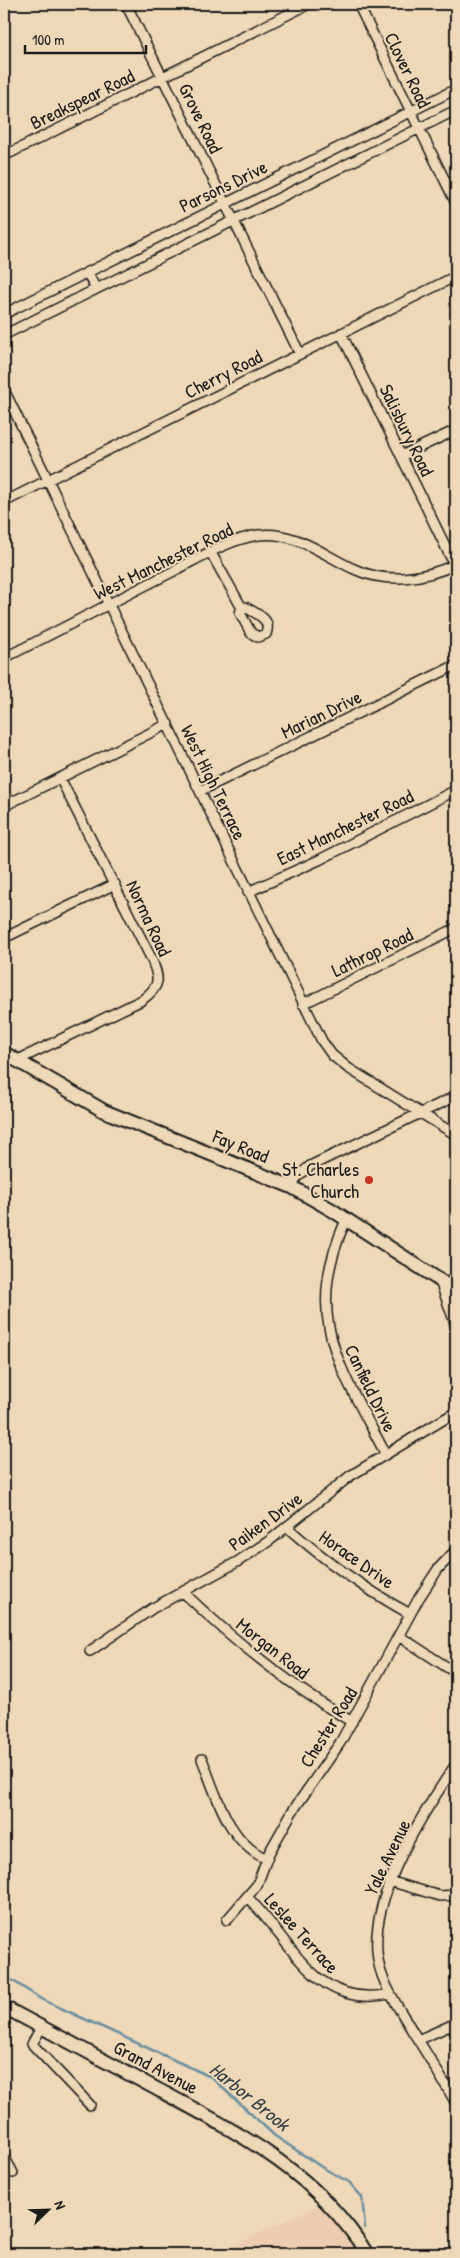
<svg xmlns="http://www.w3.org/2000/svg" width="460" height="2258" font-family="'Patrick Hand',sans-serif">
<rect width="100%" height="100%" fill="#eed8b7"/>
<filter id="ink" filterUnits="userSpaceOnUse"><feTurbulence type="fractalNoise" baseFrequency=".02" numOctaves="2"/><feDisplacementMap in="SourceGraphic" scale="10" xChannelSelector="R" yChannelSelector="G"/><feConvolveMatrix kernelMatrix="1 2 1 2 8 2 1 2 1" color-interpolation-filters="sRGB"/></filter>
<g filter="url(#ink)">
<path fill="#edcdb2" d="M320,2204l39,47 -1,3h-142z"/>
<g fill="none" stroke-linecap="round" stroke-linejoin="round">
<path stroke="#678ea1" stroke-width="2.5" d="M4,1975l37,24 170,78 64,59 48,32 26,14 13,15 3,31"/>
<g stroke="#1c1c1c" stroke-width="12">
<path id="street" d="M126,4l174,350
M358,4l98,199
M4,156l305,-152
M87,272l9,17
M4,314l452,-225
M341,333l115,235
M4,335l452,-225
M4,390l318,651 10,14 16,13 108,67
M401,456l55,-26
M4,502l452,-226
M211,553l31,55
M245,607c12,7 27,12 21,27l-8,3 -7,-4 -11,-20 1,-3z
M4,658c56,-28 112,-58 168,-86 27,-14 57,-33 87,-37 37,-4 64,20 95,34 32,15 71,10 102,-5
M200,791l256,-126
M4,806l164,-82
M248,892l71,-32 137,-70
M4,938l111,-54
M303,1004l153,-76
M18,1060l124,-60c19,-14 18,-21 9,-42l-91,-180
M292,1187l4,-9 14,-12 146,-70
M346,1220c-44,99 -6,146 39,233
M440,1281l16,45
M287,1527c39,35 78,62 123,87
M182,1591c52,50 107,94 170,131
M399,1636l57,37
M90,1651l63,-43 84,-46 32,-21 81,-65 106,-64
M202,1759c14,35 26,84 65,100
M456,1764c-35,53 -98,146 -74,211 7,20 20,38 31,57 15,23 29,47 43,71
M389,1881l51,15 16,-1
M248,1898c45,44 67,112 142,96
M227,1920l30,-35 12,-32 23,-41 48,-69 79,-145 19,-29 18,-19
M41,2028l-9,16 58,61
M418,2040l38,-17
M4,2156l9,17"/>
</g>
<g stroke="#1c1c1c" stroke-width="16">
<path id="secondary" d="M4,1053l100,58 188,76 40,23 124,81
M4,2007c50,27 100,54 151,81 82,44 162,84 212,166"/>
</g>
<use href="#street" stroke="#eed8b7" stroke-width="9"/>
<use href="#secondary" stroke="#eed8b7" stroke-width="12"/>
</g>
</g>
<circle fill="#c8321e" stroke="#eed8b7" stroke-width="2" cx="369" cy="1180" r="5"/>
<g text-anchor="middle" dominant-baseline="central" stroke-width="4" stroke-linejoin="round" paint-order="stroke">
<g font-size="19" fill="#1c1c1c" stroke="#eed8b7">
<text transform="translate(408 70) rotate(64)">Clover Road</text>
<text transform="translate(82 99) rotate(-26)">Breakspear Road</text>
<text transform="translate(201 118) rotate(64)">Grove Road</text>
<text transform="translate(223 186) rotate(-26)">Parsons Drive</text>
<text transform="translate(223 374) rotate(-27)">Cherry Road</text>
<text transform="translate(407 430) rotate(64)">Salisbury Road</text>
<text transform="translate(163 561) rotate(-26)">West Manchester Road</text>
<text transform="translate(321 714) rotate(-26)">Marian Drive</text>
<text transform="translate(214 782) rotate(64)">West High Terrace</text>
<text transform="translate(345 827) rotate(-26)">East Manchester Road</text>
<text transform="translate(149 918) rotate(65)">Norma Road</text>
<text transform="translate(372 952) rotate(-26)">Lathrop Road</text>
<text transform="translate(241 1146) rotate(22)">Fay Road</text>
<text transform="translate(371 1388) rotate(64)">Canfield Drive</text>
<text transform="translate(265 1521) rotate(-36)">Paiken Drive</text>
<text transform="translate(357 1559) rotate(35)">Horace Drive</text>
<text transform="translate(273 1648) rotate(38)">Morgan Road</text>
<text transform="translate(328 1727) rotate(-58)">Chester Road</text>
<text transform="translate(387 1857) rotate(-64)">Yale Avenue</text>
<text transform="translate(302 1933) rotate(48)">Leslee Terrace</text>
<text transform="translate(156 2067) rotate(28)">Grand Avenue</text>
</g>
<g font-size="19" fill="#1c1c1c" stroke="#eed8b7" text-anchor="end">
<text x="359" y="1169">St. Charles<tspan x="359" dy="22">Church</tspan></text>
</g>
<g font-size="20" font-style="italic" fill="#354248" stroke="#eed8b7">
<text transform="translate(250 2096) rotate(39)">Harbor Brook</text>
</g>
</g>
<rect width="460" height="2258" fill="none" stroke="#eed8b7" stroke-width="20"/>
<rect x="10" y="10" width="440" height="2238" fill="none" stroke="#1c1c1c" stroke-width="2" filter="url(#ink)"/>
<g transform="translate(48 2210) rotate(67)" stroke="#eed8b7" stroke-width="4" paint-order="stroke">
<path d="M0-4L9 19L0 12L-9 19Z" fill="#1c1c1c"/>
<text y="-8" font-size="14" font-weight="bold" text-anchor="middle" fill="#1c1c1c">N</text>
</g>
<path d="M25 45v8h121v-8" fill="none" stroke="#1c1c1c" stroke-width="2.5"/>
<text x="32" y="45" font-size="15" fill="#1c1c1c" stroke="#eed8b7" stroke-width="4" paint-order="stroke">100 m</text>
</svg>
